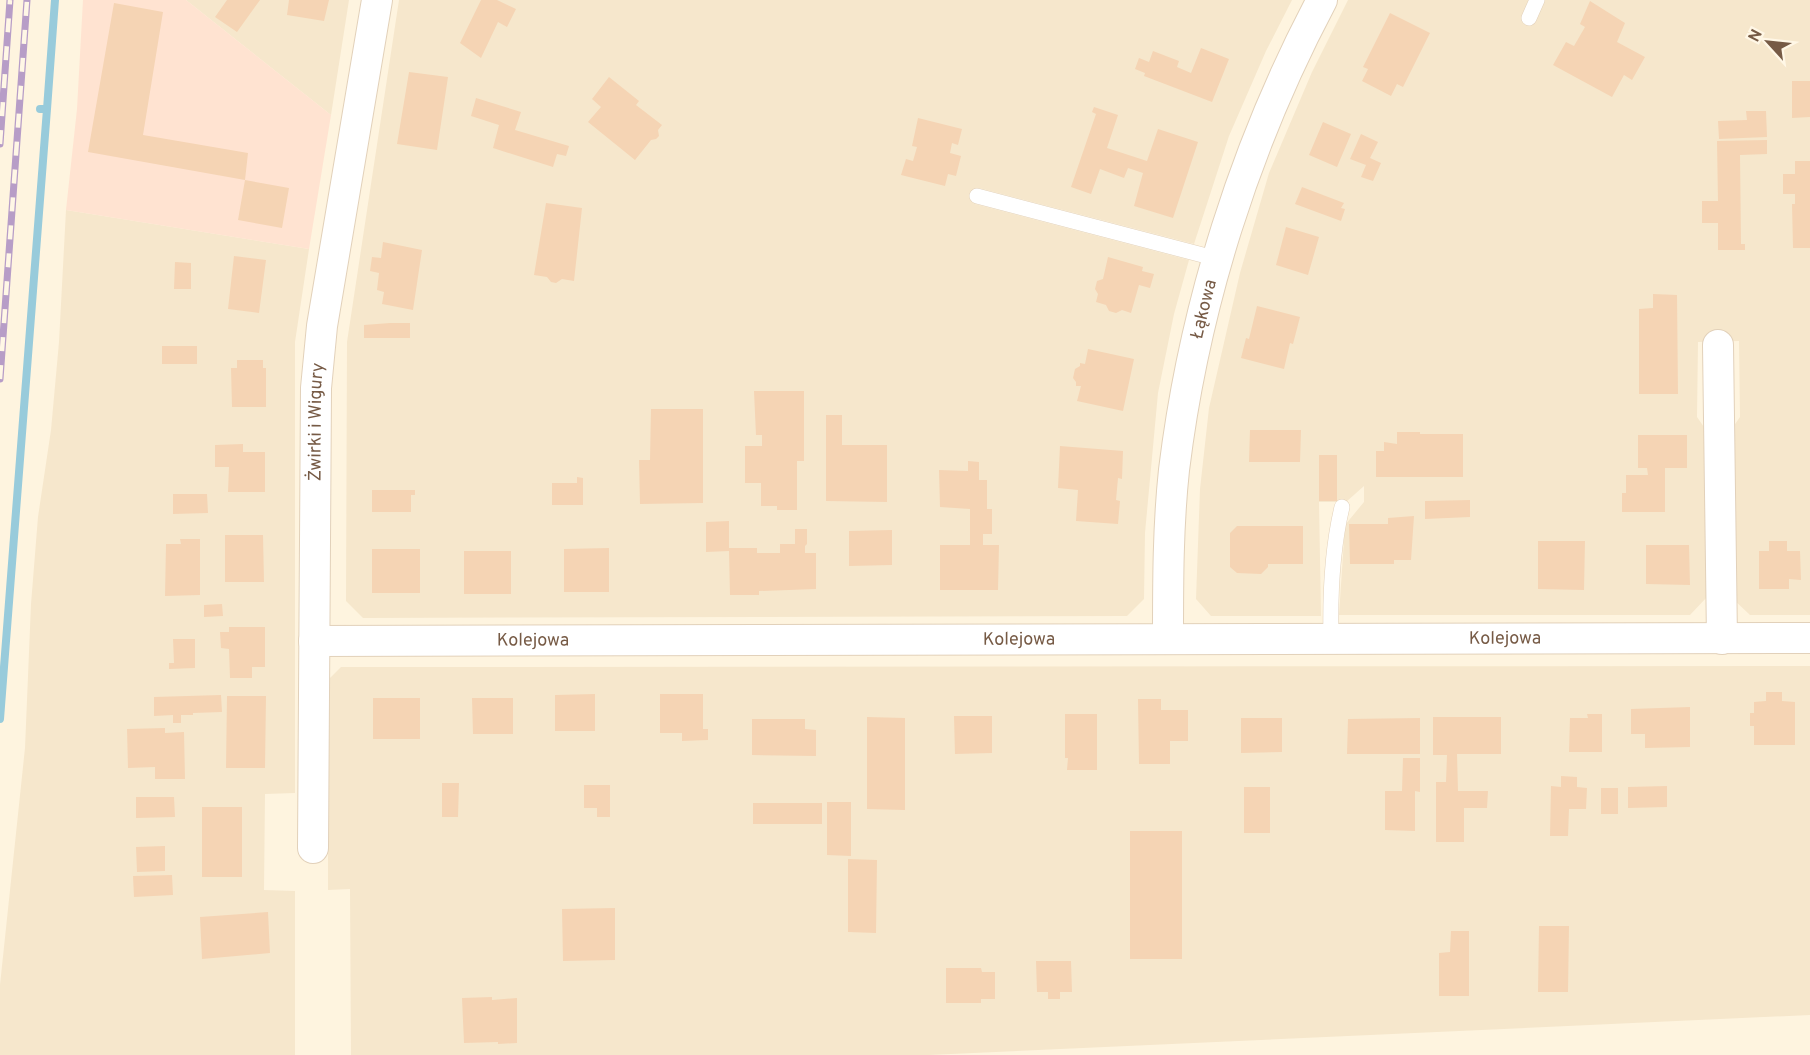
<svg xmlns="http://www.w3.org/2000/svg" width="1810" height="1055" font-family="Overpass,sans-serif">
<rect width="100%" height="100%" fill="#fef4df"/>
<path fill="#f6e7cc" d="M186,0h163l-18,115z
M399,0h893l-26,51 -37,85 -35,108 -215,-56 -4,16 214,56 -15,54 -16,79 -13,140 -1,66 -17,17 -764,2 -17,-17 1,-259z
M1348,0h462v615h-60l-18,-17 -1,-168 9,-13 -1,-76 -41,1 -1,75 9,13 1,167 -17,18h-351l6,-90 19,-23v-16l-18,16h-27l2,114h-110l-15,-17 4,-110 9,-81 31,-135 29,-100 43,-101z
M66,210l243,39 -14,93v451l-30,1 -1,96 31,1v164h-295v-70l25,-237 6,-144 7,-87 13,-87 8,-88z
M1810,666v349l-881,40h-578l-1,-166 -22,1v-210l13,-13z"/>
<path fill="#ffe3d1" d="M83,0h103l145,115 -22,134 -243,-39 11,-101z"/>
<g fill="none" stroke-linecap="round" stroke-linejoin="round">
<path stroke="#98cbdb" stroke-width="8" d="M47,109l8,-109
M0,719l47,-610h-7"/>
</g>
<path fill="#f5d4b4" d="M227,0h33l-23,32 -22,-15z
M289,0h40l-5,21 -37,-6z
M481,0h16l19,9 -9,18 -9,-5 -17,36 -21,-15z
M1590,1l35,22 -8,19 28,15 -13,23 -8,-5 -12,22 -59,-32 13,-23 8,4 11,-19 -5,-3z
M114,3l49,9 -20,123 105,18 -3,27 44,8 -7,40 -44,-8 7,-40 -157,-28z
M1390,13l40,20 -27,54 -6,-3 -6,12 -29,-15 6,-12 -5,-2z
M1201,48l28,11 -17,43 -68,-26 1,-3 -10,-4 4,-11 10,4 4,-11 26,10 -2,6 14,6z
M409,72l39,5 -11,73 -40,-6z
M609,77l30,24 -3,4 26,20 -4,5 1,6 -3,3 -5,1 -16,20 -47,-38 13,-15 -9,-8z
M1792,81h18v36l-18,1z
M476,98l45,14 -6,18 54,16 -3,10 -9,-2 -4,13 -60,-19 6,-23 -28,-9z
M1094,107l24,8 -11,33 40,13 11,-32 40,13 -25,76 -39,-12 9,-33 -15,-5 -4,10 -24,-9 -9,25 -20,-7 25,-73 -4,-2z
M1746,111h20l1,26 -48,2 -1,-18 29,-1z
M918,118l44,11 -4,16 -6,-2 -2,10 11,3 -5,20 -8,-2 -3,12 -44,-11 5,-16 7,2 4,-14 -5,-1z
M1323,122l28,12 -14,33 -28,-12z
M1361,134l17,8 -8,16 11,5 -8,18 -12,-4 5,-12 -16,-6z
M1767,140v14l-27,1 1,89h4v6h-27v-27h-16v-22h16l-1,-60z
M1795,161h15v87h-17l-1,-44h3v-10h-12v-20h12z
M1302,187l42,16 -3,5 4,1 -4,12 -46,-17z
M546,203l36,5 -8,73 -12,-2 -6,4 -5,-1 -4,-5 -13,-2z
M1286,227l33,10 -11,38 -32,-10z
M383,242l39,8 -9,60 -31,-6 2,-12 -7,-2 2,-17 -9,-2 2,-14 9,1z
M234,256l32,4 -7,53 -31,-4z
M1108,257l35,10 -1,4 12,3 -4,14 -11,-3 -8,28 -9,-3 -6,3 -7,-2 -3,-6 -10,-3 2,-8 -3,-5 2,-8 6,-2z
M175,262l16,1v26h-17z
M1653,294l24,1 1,99h-39v-85l14,-1z
M1257,306l43,11 -7,27 -3,-1 -6,26 -43,-11 5,-20 3,1z
M390,323h20v15h-46v-13z
M162,346h35v18h-35z
M1088,349l46,10 -11,52 -46,-10 4,-15h-5v-4l-3,-4 2,-9 5,-3v-3l5,1z
M237,360h26v8h3v39h-34l-1,-39h6z
M754,391h50v70h-7v49h-20v-4h-16v-23h-16v-37h17v-11h-6z
M651,409h52v94l-63,1 -1,-44h11z
M826,415h16v30h45v57l-61,-1z
M1250,430h51l-1,32h-51z
M1397,432h23v2h43v43h-87v-26h8v-9l13,2z
M1638,435h49v33h-22v44h-43v-19h4v-18h22l-1,-7h-9z
M243,444v8h22v40h-37l1,-25h-14v-22z
M1060,446l63,5 -1,28 -4,-1 -2,22 4,1 -2,23 -42,-3 2,-31 -20,-2z
M1319,455h18v46h-18z
M968,461l11,1v18h8v29h5v25h-9v11h16l-1,45h-58v-45h30v-36l-30,-2 -1,-37 29,1z
M577,477l6,1v27h-31v-22h25z
M372,490h43v5h-4v17h-39z
M173,494h34l1,19 -35,1z
M1470,500v17l-45,2v-18z
M1414,516l-3,44h-17v4h-44l-1,-40h39v-6z
M729,521v27h28v5h23v-9h15v-15h12v15l-2,2v7h11v36l-57,2v4h-29l-1,-44 -23,1v-30z
M1237,526h66v38h-35v3l-7,7 -24,-1 -7,-6v-34z
M892,530v35l-43,1v-35z
M225,535h38l1,47h-39z
M180,539h20v56l-35,1 1,-52h15z
M1538,541h47l-1,49 -46,-1z
M1769,541h18v10h13l1,29 -12,-1v10h-30v-38h10z
M1646,545h43l1,40 -44,-1z
M609,548v44h-45v-43z
M372,549h48v44h-48z
M464,551h47v43h-47z
M222,604l1,12 -19,1v-12z
M229,627h36v40h-13v11h-22l-1,-29 -8,-1 -1,-16h9z
M173,639h22v29l-26,1v-6h5z
M1766,692h16v9l13,1v43h-41v-19h-4v-13h4v-11l12,-1z
M595,694v37h-40v-36z
M660,694h43v35h5v11l-26,1v-8h-22z
M221,695l1,17 -29,1v2h-12v8h-8v-8l-19,1v-19z
M227,696h39l-1,72h-39z
M373,698h47v41h-47z
M472,698h41v36h-40z
M1138,699h23v11h27v31h-18v23h-31z
M1690,707v40l-45,1v-14h-14v-25z
M1065,714h32v56h-30l1,-12h-3z
M1587,714h15v38h-33l1,-34h18z
M954,716h38v37l-37,1z
M867,717l38,1v92l-38,-1z
M1433,717h68v37h-44l1,37h30l-1,17h-23v34h-28v-60h10l1,-27h-14z
M1241,718h41v34l-41,1z
M1420,718v36h-73l1,-35z
M752,719h53v10l11,1v26l-64,-1z
M165,728v5l19,-1 1,47h-30v-12l-27,1 -1,-39z
M1403,758h17v34l-5,-1v40l-30,-1v-39h17z
M1561,776l16,1v10l10,1 -1,21h-17l-1,27h-18l1,-50 10,1z
M442,783h17l-1,34h-16z
M584,785h26v32h-13v-9h-13z
M1667,786v21l-39,1v-21z
M1244,787h26v46h-26z
M1601,788h17v26h-17z
M136,797h38l1,20 -39,1z
M827,802h24v54l-24,-1z
M753,803h69v21h-69z
M202,807h40v70h-40z
M1130,831h52v128h-52z
M165,846v25l-28,1 -1,-25z
M848,859l29,1 -1,73 -28,-1z
M172,875l1,20 -39,2 -1,-21z
M615,908v52l-52,1 -1,-52z
M268,912l2,41 -68,6 -2,-42z
M1539,926h30l-1,66h-30z
M1451,931h18v65h-30v-43l11,-1z
M1036,961h35l1,31h-12v7h-12v-7h-11z
M946,968h35l1,4h13v27h-14v4h-35z
M492,997v3l25,-2v45l-19,1v-2l-34,1 -2,-45z"/>
<g fill="none" stroke-linecap="round" stroke-linejoin="round">
<g stroke="#e2d1ba" stroke-width="16">
<path id="lane" d="M1529,18l8,-18
M977,196l241,63
M1331,638c-1,-43 1,-89 11,-131"/>
</g>
<g stroke="#e2d1ba" stroke-width="32">
<g id="street">
<path d="M1718,345l4,294"/>
<path id="s1" d="M1168,638c0,-56 0,-112 6,-168 20,-163 71,-325 148,-470"/>
<path id="s2" d="M314,641l1496,-3"/>
<path id="s3" d="M313,848l3,-460 6,-62 55,-326"/>
</g>
</g>
<use href="#lane" stroke="#fff" stroke-width="15"/>
<use href="#street" stroke="#fff" stroke-width="30"/>
<g stroke="#b79dc7" stroke-width="7">
<path id="rail" d="M0,144l10,-144
M0,379l27,-379"/>
</g>
<use href="#rail" stroke="#fff7e6" stroke-width="4.5" stroke-dasharray="14" stroke-linecap="butt"/>
</g>
<g text-anchor="middle" dominant-baseline="central" stroke-width="6" stroke-linejoin="round" paint-order="stroke">
<g font-size="18" fill="#765a45" stroke="#fff7e6">
<text stroke="none"><textPath href="#s1" startOffset="332">Łąkowa</textPath></text>
<text stroke="none"><textPath href="#s3" startOffset="426">Żwirki i Wigury</textPath></text>
<text stroke="none"><textPath href="#s2" startOffset="1191">Kolejowa</textPath></text>
<text stroke="none"><textPath href="#s2" startOffset="705">Kolejowa</textPath></text>
<text stroke="none"><textPath href="#s2" startOffset="219">Kolejowa</textPath></text>
</g>
</g>
<g transform="translate(1768 42) rotate(297)" stroke="#fff7e6" stroke-width="4.5" paint-order="stroke">
<path d="M0-4.5L10 22L0 15L-10 22Z" fill="#765a45"/>
<text y="-9" font-size="16" font-weight="bold" text-anchor="middle" fill="#765a45">N</text>
</g>
</svg>
